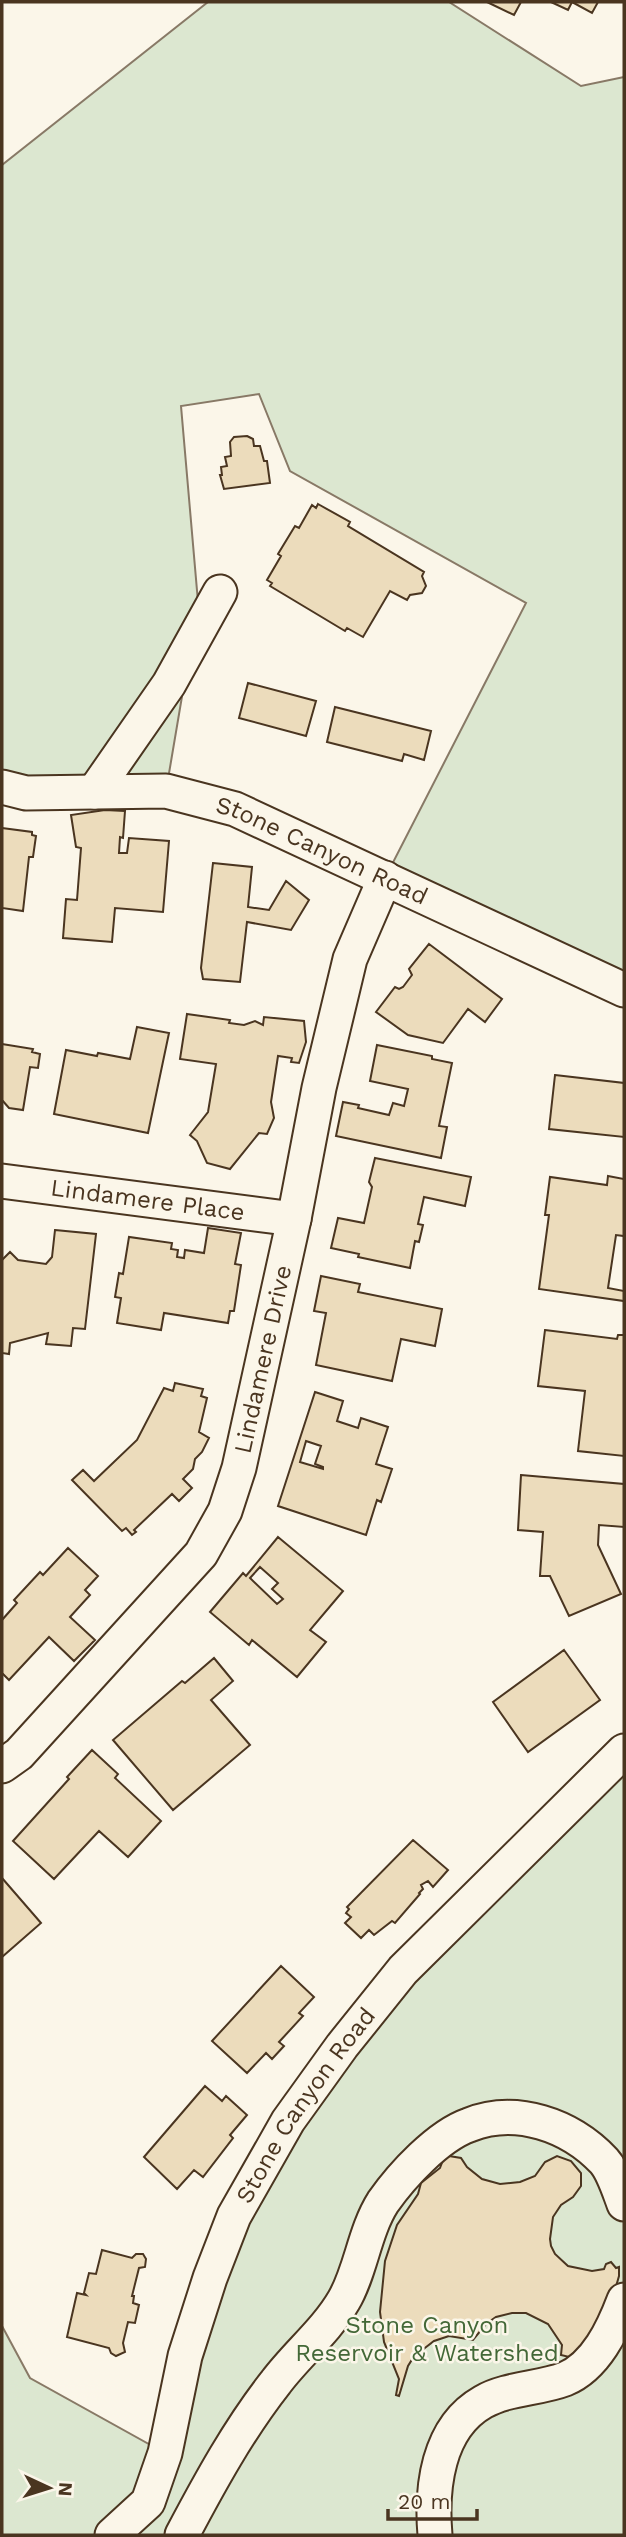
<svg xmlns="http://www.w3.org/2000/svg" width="626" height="2537" font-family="'Work Sans',sans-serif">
<rect width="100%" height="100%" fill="#fbf6e9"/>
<path fill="#dce7d0" stroke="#887966" stroke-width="2" d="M208,2h241l132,84 43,-9v913l-239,-112 141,-275 -236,-132 -31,-77 -78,12 17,196 -32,189 -164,-4v-622z
M624,1751v784h-622v-209l28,52 135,75 20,-97 103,-235z"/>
<path fill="#ecdcbc" stroke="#4a3520" stroke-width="2" fill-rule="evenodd" d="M487,2h34l-7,13z
M551,2h47l-6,11 -20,-11 -4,8z
M247,436l6,3 1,7h6l4,15h3l3,22 -46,6 -4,-14h2l-1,-8 6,-1 -2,-9 6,-1 -1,-14 4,-5z
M318,504l32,18 -2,4 76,46 -2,4 4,10 -4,7 -12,2 -3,5 -17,-9 -27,46 -16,-9 -2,3 -75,-45 2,-3 -5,-3 14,-24 -3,-2 17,-28 4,2 13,-23 4,3z
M248,683l68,18 -10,35 -67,-18z
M335,707l96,24 -7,29 -20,-6 -2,7 -75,-19z
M105,810l20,1 -2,27 -3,-1 -1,16h8l2,-15 40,3 -6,71 -48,-4 -3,34 -49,-4 3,-39 11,1 4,-52 -5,-1 -5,-32z
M2,828l30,4v3l4,1 -3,21h-4l-6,54 -21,-3z
M213,863l39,4 -4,40 21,3 17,-29 23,19 -18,30 -44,-8 -7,60 -37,-3 -2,-11z
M429,944l73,55 -17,23 -17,-13 -25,34 -35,-8 -32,-23 19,-25 4,2 4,-2 9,-12 -3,-6z
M187,1014l43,6 -1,3 15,2 11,-4 8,4 1,-8 40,4 2,21 -7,21 -8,-1 1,-4 -14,-2 -7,46 3,16 -7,16 -8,-1 -29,36 -23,-6 -10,-22 -7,-6 18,-23 8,-48 -36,-5z
M137,1027l32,6 -21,100 -94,-19 12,-64 31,6 1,-3 32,6z
M2,1044l31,5 -1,3 8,2 -2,14 -8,-1 -7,43 -14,-2 -7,-8z
M377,1045l55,11v3l20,4 -13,63 8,1 -6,31 -105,-22 7,-34 16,3 -1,3 31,7 4,-12 11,3 4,-17 -38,-8z
M555,1075l69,8v54l-75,-8z
M375,1158l96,19 -6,29 -41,-9 -6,27 5,1 -4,17 -4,-1 -5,27 -52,-11 1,-3 -28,-6 7,-30 26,5 8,-36 -3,-5z
M608,1176l16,3v57l-8,-1 -8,53 16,3v10l-85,-12 10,-74h-4l5,-38 57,8z
M208,1228l33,5 -6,31 6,1 -7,46h-4l-2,12 -64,-10 -3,17 -44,-7 4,-25 -6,-1 4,-24 4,1 6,-37 43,6 -1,6 7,1 -1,7 7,1 1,-8 19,3z
M55,1230l41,4 -11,95 -12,-1 -2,18 -25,-2 2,-11 -38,10 -1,11 -7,-1v-93l8,-8 8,8 28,4 6,-7z
M321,1276l39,8 -2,8 84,17 -7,37 -34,-7 -9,42 -76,-16 10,-52 -12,-2z
M545,1330l72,9 1,-4h6v121l-46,-5 7,-60 -47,-5z
M175,1383l28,6 -2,7 6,2 -8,34 10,6 -7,14 -7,7 -2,10 -10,10 9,9 -13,13 -7,-7 -38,36 2,2 -4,3 -6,-7 -4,3 -50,-51 11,-10 11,11 43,-41 27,-52 9,3z
M315,1392l28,9 -6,20 21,7 3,-10 27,9 -12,37 16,5 -11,33 -4,-2 -11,35 -88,-29zM306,1441l15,5 -6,18 8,3v2l-23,-7z
M521,1475l103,9v43l-25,-2 -1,20 23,49 -52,22 -19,-40h-10l3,-44 -25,-2z
M278,1537l65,54 -33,39 16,12 -29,35 -45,-37 -3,5 -39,-33 33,-39 3,3zM260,1567l18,16 -6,6 11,10 -6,5 -27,-26z
M68,1548l30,28 -13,14 5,5 -20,22 25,23 -21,21 -25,-24 -40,43 -7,-7v-53l15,-17 -3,-3 26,-28 3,3z
M564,1650l36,50 -72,52 -35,-50z
M214,1658l19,23 -22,19 39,45 -77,65 -60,-70 69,-59 3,2z
M92,1750l26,24 -3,4 46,43 -33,36 -29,-26 -45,48 -41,-38 56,-62 -2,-2z
M413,1840l35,30 -15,17 -5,-6 -7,4 2,4 -4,4 1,1 -25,29 -3,-2 -18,14 -5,-5 -8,8 -16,-15 6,-6 -5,-4 3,-4 -2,-2z
M2,1878l39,45 -39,34z
M281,1966l33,31 -15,16 4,3 -24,26 5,4 -12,13 -6,-6 -19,20 -35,-32z
M205,2086l17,15 4,-5 21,19 -17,20 3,3 -30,39 -9,-7 -17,19 -33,-32z
M449,2156l12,2 6,9 15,12 18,5 20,-2 15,-6 10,-14 12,-6 14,5 10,12v13l-8,11 -12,8 -8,12 -3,22 1,7 4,8 13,12 24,5 12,-2 2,-5 5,-2 5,6 3,-1v9l-10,35 -28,36 -12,10 -8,-2 1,-10 -14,-21 -22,-11h-14l-16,4 -10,7 -13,16 -24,-4 -15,5 -13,10 -3,-1 -10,16 -9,30 -3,-1 3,-16 -15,-37 -4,-30 5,-51 12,-36 21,-31 3,-11 19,-15 3,-8z
M102,2250l30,8 4,-4h7l3,5 -1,8 -6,1 -7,28h2l-1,7 6,2 -4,18 -7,-1 -5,21 2,9 -9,4 -5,-3 -2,-5 -42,-11 10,-44 9,2 -2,-2 5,-20 7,1z"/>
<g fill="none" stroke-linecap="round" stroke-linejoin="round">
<g stroke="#4a3520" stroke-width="37">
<g id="minor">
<path id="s1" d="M2,787l24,6 140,-2 69,18 389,181"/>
<path d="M94,792l75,-108 51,-92"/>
<path id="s2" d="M2,1181l292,38"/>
<path id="s3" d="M2,1766l17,-12 182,-200 24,-43 14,-43 55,-249 25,-131 31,-129 35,-81"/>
<path id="s4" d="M112,2535l36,-33 17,-49 20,-97 25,-78 24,-62 54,-95 54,-75 61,-76 221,-219"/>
<path d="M182,2535c28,-53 57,-106 94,-153 21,-28 50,-51 68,-82 17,-29 20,-68 39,-98 19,-27 55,-66 86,-77 47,-19 101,0 135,36 9,10 15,30 20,43"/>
<path d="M435,2535c-4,-46 2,-107 48,-133 24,-14 56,-13 82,-23 31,-13 48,-50 59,-79"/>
</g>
</g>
<use href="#minor" stroke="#fbf6e9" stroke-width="33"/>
</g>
<g text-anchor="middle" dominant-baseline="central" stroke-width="5" stroke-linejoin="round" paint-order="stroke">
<g font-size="24" fill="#4a3520" stroke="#fbf6e9">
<text stroke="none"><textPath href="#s1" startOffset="332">Stone Canyon Road</textPath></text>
<text stroke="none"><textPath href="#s2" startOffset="147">Lindamere Place</textPath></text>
<text stroke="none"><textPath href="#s3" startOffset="497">Lindamere Drive</textPath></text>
<text stroke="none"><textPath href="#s4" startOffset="480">Stone Canyon Road</textPath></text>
</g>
<g font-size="24" fill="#436837" stroke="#fbf6e9">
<text x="427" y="2325">Stone Canyon<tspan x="427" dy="28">Reservoir &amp; Watershed</tspan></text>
</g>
</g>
<rect width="626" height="2537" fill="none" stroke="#4a3520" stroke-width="7"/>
<g transform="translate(49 2488) rotate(94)" stroke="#fbf6e9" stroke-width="5" paint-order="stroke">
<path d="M0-5L12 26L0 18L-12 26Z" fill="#4a3520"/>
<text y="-10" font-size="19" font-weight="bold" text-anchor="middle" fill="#4a3520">N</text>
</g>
<path d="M388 2509v10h89v-10" fill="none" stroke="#4a3520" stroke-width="3.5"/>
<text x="398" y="2509" font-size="21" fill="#4a3520" stroke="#fbf6e9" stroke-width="5" paint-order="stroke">20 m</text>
</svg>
